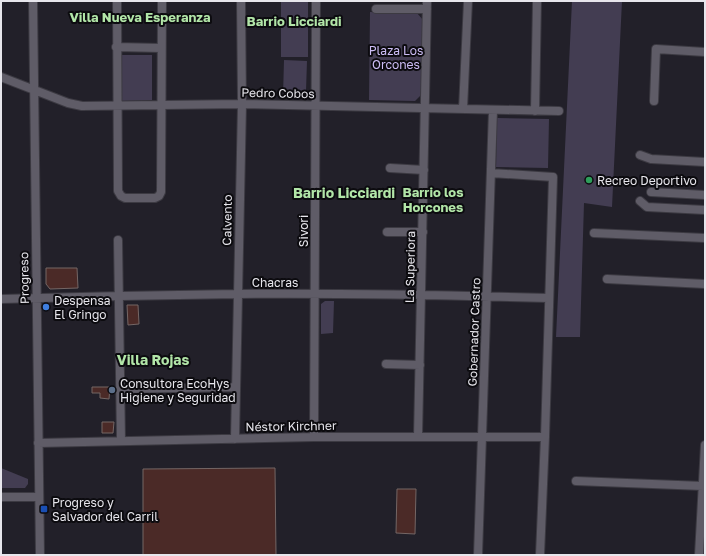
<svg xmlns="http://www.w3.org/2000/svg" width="706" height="556" font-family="'Golos Text',sans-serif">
<rect width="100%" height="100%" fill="#222029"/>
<path fill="#433d52" d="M281,1h27v56h-27z
M572,1h50l-10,206 -28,-4 -4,134h-24z
M370,12l47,1 6,7 -1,74 -7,7 -46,-1z
M119,55h33v45l-33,1z
M284,60l23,1 -1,30 -3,5h-20z
M497,118l52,1 -1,49 -52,-1z
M325,301h9l-1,32 -12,1v-30z
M1,468l27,11v5l-3,4h-24z"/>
<path fill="#4b2a27" stroke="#746665" d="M46,268h31l1,20 -28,1 -4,-5z
M127,305h11l1,19 -11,1z
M92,387h18l-1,12 -9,-1v-5h-8z
M102,422h12l-1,11h-11z
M275,468l1,87h-133v-86z
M397,489h19l-1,45 -19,-1z"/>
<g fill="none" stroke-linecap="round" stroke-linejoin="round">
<g stroke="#3c3a42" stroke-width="10">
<path id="minor" d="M33,1l7,554
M117,1l1,190 3,5 4,2h30l4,-2 2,-4 1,-191
M376,9h51
M116,47l45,1
M1,77l67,26 14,3 160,-2 317,7
M654,101l2,-52 49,3
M463,109l5,-108
M535,111l2,-110
M640,155l11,4 54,3
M390,168l34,2
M491,173l62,4 -8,260 -5,118
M651,192l54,3
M640,201l7,6 58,3
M387,232h36
M594,233l111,5
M118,240l3,201
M607,279l98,5
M1,299c79,-2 157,-4 236,-5 104,-1 208,1 312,4
M386,364l34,1
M120,389l116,-2
M314,437l2,-436
M418,437l9,-436
M235,439l7,-335 -1,-103
M38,443l276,-6h231
M576,481l127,5
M1,497h37
M478,555l15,-445
M699,555l6,-110"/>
</g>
<use href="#minor" stroke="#5f5c67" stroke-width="8"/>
</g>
<circle fill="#2e9e5b" stroke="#0c0b0f" stroke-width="1.5" cx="589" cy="180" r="4"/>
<circle fill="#3f7fe0" stroke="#0c0b0f" stroke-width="1.5" cx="46" cy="307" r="4"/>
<circle fill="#5c6f8a" stroke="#0c0b0f" stroke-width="1.5" cx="112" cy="390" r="4"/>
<rect fill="#1a4fb4" stroke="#0c0b0f" stroke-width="1.5" x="40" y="505" width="8" height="8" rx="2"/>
<g text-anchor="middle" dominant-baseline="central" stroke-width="4" stroke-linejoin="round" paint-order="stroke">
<g font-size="12" fill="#ccbdf5" stroke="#0c0b0f">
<text x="396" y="50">Plaza Los<tspan x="396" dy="14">Orcones</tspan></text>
</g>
<g font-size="12" fill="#e7e6ec" stroke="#0c0b0f">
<text transform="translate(278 93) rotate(1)">Pedro Cobos</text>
<text transform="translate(227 220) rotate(-89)">Calvento</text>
<text transform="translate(303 231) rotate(-90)">Sivori</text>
<text transform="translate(410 267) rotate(-89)">La Superiora</text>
<text transform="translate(24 278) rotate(-91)">Progreso</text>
<text x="275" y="282">Chacras</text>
<text transform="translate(474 332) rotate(-88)">Gobernador Castro</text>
<text transform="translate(291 426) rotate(-1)">Néstor Kirchner</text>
</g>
<g font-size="12" fill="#e7e6ec" stroke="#0c0b0f" text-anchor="start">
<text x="597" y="180">Recreo Deportivo</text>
<text x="54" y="300">Despensa<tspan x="54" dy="14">El Gringo</tspan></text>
<text x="120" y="383">Consultora EcoHys<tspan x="120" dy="14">Higiene y Seguridad</tspan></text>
<text x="52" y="502">Progreso y<tspan x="52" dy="14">Salvador del Carril</tspan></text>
</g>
<g font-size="13" font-weight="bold" fill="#b2e6a8" stroke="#0c0b0f">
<text x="140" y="17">Villa Nueva Esperanza</text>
<text x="294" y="21">Barrio Licciardi</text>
<text x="433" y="192">Barrio los<tspan x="433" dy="15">Horcones</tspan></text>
</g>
<g font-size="14" font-weight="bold" fill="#b2e6a8" stroke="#0c0b0f">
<text x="344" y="192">Barrio Licciardi</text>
<text x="153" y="359">Villa Rojas</text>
</g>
</g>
<rect width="706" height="556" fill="none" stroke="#e7e6ec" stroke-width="4"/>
</svg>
